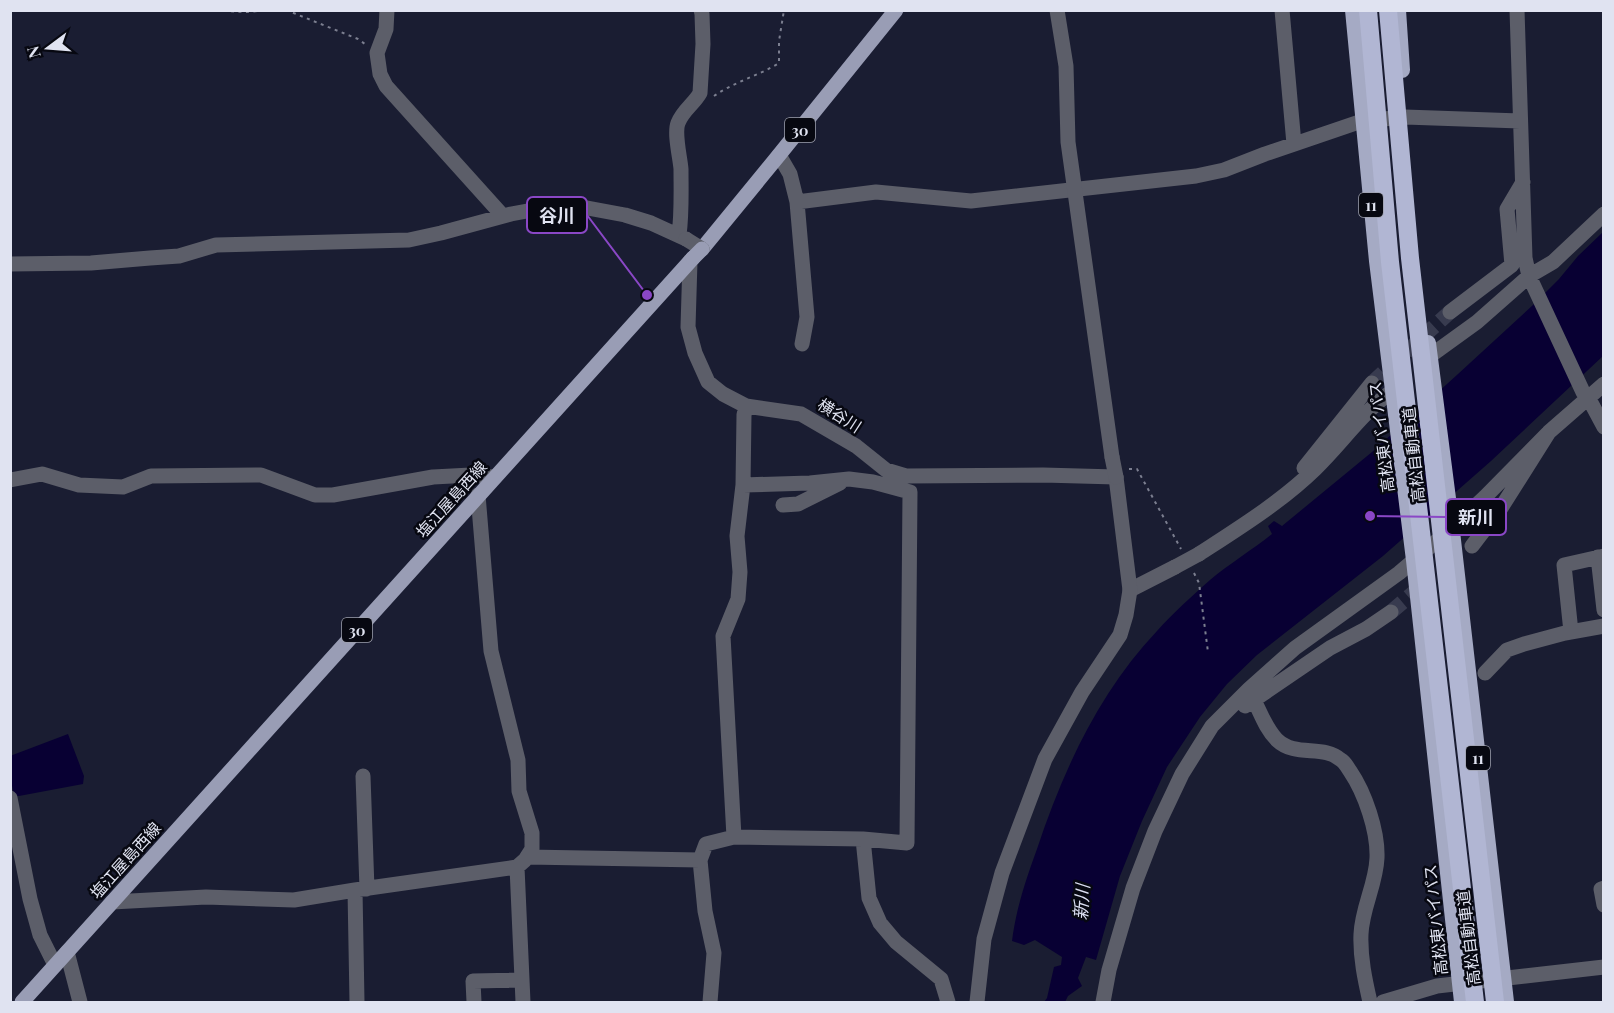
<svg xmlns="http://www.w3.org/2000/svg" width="1614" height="1013" font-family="'Playfair Display','Noto Sans JP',serif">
<rect width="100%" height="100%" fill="#1a1d32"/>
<path fill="#080033" d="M1603,232v124l-112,105 -108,95 -126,99 -30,29 -27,33 -33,50 -25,54 -22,55 -24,84 -10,-3 -8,21 4,8 -14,10 -3,6h-21l3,-4 7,-31 7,-2 1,-8 -27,-17 -11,5 -12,-4c4,-32 14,-62 25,-92 26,-79 63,-158 120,-218 16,-18 35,-35 53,-51 19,-16 42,-30 62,-46l-4,-8 6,-5 8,5 90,-74 86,-78 75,-69 26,-26 19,-23z
M68,734l16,42 -1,8 -64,12 -5,-1 -3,-14 -1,-25z"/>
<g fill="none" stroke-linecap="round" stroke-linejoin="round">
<path stroke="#383b4f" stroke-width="15" stroke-dasharray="15 8" stroke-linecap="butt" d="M1372,383l78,-71
M1391,612l34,-29"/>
<path stroke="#7c7f90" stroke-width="2" stroke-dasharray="3 4.5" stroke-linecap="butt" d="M201,10l46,2 22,-2
M286,10l72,29 7,5
M714,96c20,-14 44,-20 65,-33v-22l5,-31
M1129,469h8l44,80
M1194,573l5,10 9,69"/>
<path stroke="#5c5e69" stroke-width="15" d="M387,10l-1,19 -9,24 3,21 6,12 117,130
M1282,10l12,134
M1517,10l8,248 4,18 54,116 6,7 15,28
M779,155l11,19 7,28 10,115 -5,27
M797,202l79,-10 95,9 225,-25 28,-6 41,-16 97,-33 43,-4 115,4
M679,235c3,-22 2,-44 2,-66 -1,-12 -7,-36 -3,-46 5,-13 16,-19 22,-30l3,-49 -1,-30 -1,-4
M690,261l-2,66 7,26 13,29 15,12 23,12 -2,9 -1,70 -6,51 3,36 -2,27 -15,37 11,201
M10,264l81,-1 59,-5 29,-2 37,-11 193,-5 32,-7 70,-19 27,-5 44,-2 43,8 26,8 35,16
M1450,312l62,-47 -5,-56 16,-27
M1430,356l47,-34 52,-46 24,-14 51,-48
M746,406l55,8 55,32 30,24 20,6 137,-1 73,2
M1304,468l68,-85
M10,480l32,-6 37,11 44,2 28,-11 110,-1 54,20h18l100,-18 38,-2 23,2
M743,485l67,-2 39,-4 24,3 37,10 -3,351 -44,-4
M783,505l15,-1 42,-21
M1472,546l29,-38 48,-76 55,-48
M1199,554c40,-26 82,-52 116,-85 27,-26 48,-58 79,-79
M1598,557l6,53
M1130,590l45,-23
M1571,632l-7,-67 40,-9
M1485,673l22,-23 17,-6 41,-11 39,-7
M1254,700c7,14 12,29 23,40 19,18 46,4 64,20 4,2 6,7 9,11 15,22 28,60 27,87 -1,26 -15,50 -16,76 -1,23 4,46 9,68
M1245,706l85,-58 36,-19 25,-17
M363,776l4,113
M10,798l20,101 10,36 15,30
M527,857l173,3 5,51 9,42 -4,49
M700,860l6,-16 28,-7 129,2 6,59 11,25 16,19 45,37 7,23
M517,867l6,135
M1604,888l-3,1 3,16
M355,890l162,-23 8,-7 7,-11v-16l-13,-42 -1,-31 -27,-109 -13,-156
M112,902l94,-5 88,3 61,-10 2,112
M67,952l13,50
M474,1002l-1,-21 49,-1
M1103,1002l6,-32 24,-82 22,-57 27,-57 30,-48 37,-37 46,-41 104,-75 53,-45 33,-31 64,-65
M1383,1002l54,-16 167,-19"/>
<path stroke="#5c5e69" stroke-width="15" d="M1057,10l9,56 2,76 44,315
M977,1002l7,-63 18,-66 43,-114 37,-67 38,-57 6,-20 4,-25 -14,-113"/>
<path stroke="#999db5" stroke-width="15" d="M702,249l77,-94 117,-145
M22,1002l671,-744"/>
<path stroke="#a5aac4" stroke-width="16" d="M1353,10l24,251 37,299 48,442
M1398,10l4,60
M1428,343l22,171 56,488"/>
<path stroke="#5c5e69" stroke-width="15" d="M686,239l16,10
M1175,567l24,-13"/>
<path stroke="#5c5e69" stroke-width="15" d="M1112,457l4,20"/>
<path stroke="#999db5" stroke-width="15" d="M693,258l9,-9"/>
<path stroke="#b1b6d3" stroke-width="18" d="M1368,10l22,252 85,740
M1388,10l22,248 85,744"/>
</g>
<g text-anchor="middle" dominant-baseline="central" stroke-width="5" stroke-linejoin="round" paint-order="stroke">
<g fill="#070811" stroke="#9fa1ae" stroke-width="1.5">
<rect x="785" y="118" width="30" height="24" rx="4.5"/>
<rect x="1359" y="193" width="24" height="24" rx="4.5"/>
<rect x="342" y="618" width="30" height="24" rx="4.5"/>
<rect x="1466" y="746" width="24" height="24" rx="4.5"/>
</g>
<g font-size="15" font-weight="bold" fill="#e0e3f1">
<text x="800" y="130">30</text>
<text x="1371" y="205">11</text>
<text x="357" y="630">30</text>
<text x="1478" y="758">11</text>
</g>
<g font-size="16" fill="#e0e3f1" stroke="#070811">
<text transform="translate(840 415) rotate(33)">横谷川</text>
<text transform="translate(1381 437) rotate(-97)">高松東バイパス</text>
<text transform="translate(1413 455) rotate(-96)">高松自動車道</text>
<text transform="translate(451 499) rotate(-48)">塩江屋島西線</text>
<text transform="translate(125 860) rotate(-48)">塩江屋島西線</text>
<text transform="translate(1435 920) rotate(-96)">高松東バイパス</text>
<text transform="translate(1468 938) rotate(-97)">高松自動車道</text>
</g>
<g font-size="18" font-style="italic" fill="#dcdff2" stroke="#070811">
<text transform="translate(1081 902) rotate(-86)">新川</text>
</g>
</g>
<path fill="none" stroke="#8a47c6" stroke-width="2" d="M647 295L587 215M1370 516L1446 517"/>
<g fill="#8a47c6" stroke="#070811" stroke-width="2">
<circle cx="647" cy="295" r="6"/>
<circle cx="1370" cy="516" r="6"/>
</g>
<g fill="#070811" stroke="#8a47c6" stroke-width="2">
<rect x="527" y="197" width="60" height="36" rx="6"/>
<rect x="1446" y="499" width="60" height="36" rx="6"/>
</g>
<g font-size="18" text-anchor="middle" font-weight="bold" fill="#e0e3f1">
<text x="557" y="222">谷川</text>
<text x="1476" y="524">新川</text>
</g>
<rect width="1614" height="1013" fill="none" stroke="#e0e3f1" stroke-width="24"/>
<g transform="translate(48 48) rotate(254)" stroke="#070811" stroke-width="4.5" paint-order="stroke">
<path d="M0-4.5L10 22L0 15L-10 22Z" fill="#e0e3f1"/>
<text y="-9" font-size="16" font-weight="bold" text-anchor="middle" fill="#e0e3f1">N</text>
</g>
</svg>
